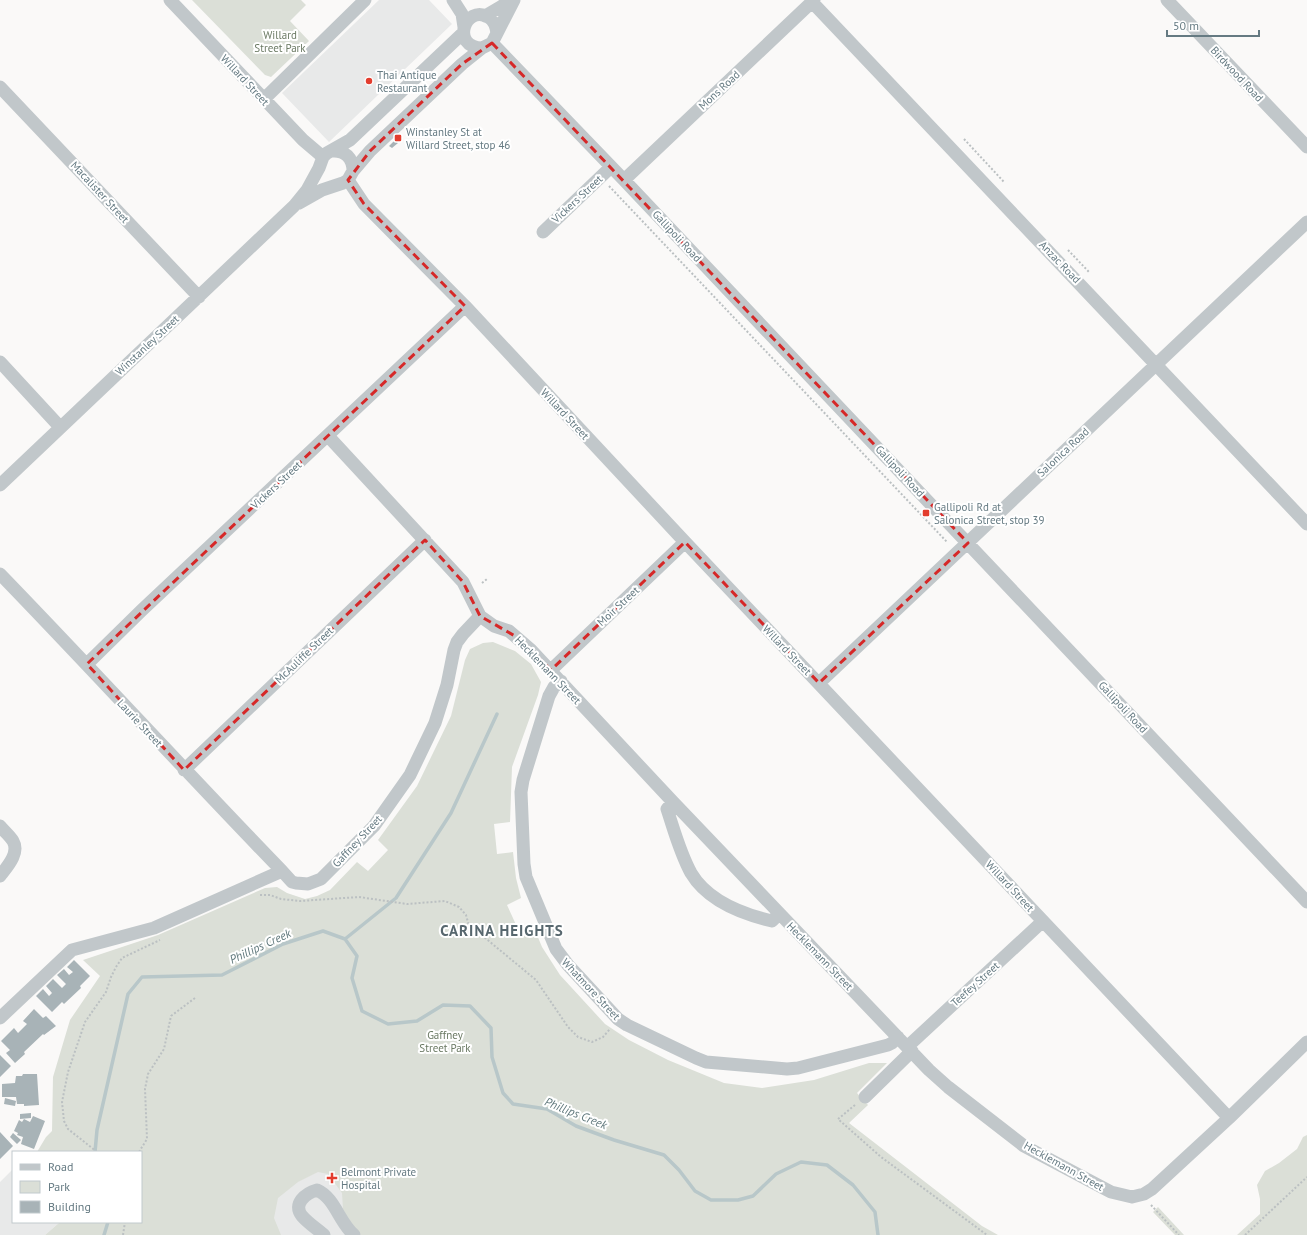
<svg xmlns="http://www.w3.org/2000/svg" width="1307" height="1235" font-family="'PT Sans',sans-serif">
<rect width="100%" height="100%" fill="#faf9f8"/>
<path fill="#e8e9e9" d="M379,0h50l23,24 -123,118 -47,-49z
M337,1122l108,113h-237z
M13,1169v53h47l-15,13h-45v-53z"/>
<path fill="#dbdfd7" d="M192,0h109l5,5 -16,16 19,20 -38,36 -6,-2z
M493,642l22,9 16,13 10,18 -3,13 -26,72 -2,55 -16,2 3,30 16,-2 3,26 5,20 -14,7 11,24 14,-6 10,24 18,28 45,49 24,16 39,20 56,23 38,5 52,-8 55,-17h18l-30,30 11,12 -19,18 133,103 16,9h-637l-10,-9 -8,-17 -1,-16 -14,-19 -10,-2 -20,10 -20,16 -4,20 7,17h-236l15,-13h81v-70h-104l9,-15 6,-6 1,-54 17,-57 30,-44 -17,-16 75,-25 107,-47 12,-1 10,6 18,6 12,-3 13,-6 27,-28 11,9 20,-21 -10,-10 39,-54 34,-70 14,-56 5,-11 13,-6z
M1307,1135v100h-70l23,-21v-15l-3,-14 8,-14 14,-8 18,-14 6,-12z
M1158,1207l26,28h-9l-22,-23z"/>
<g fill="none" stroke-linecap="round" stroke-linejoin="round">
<path stroke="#b8c7c9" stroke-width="3.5" d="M345,939l51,-41 55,-85 46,-99
M95,1152l2,-22 31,-136 14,-17 80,-2 61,-31 40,-13 22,8 12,17 -5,22 10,33 26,13 29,-3 26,-16 27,1 21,22 1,29 11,36 10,11 34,5 29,17 38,14 50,15 15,15 16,21 16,9h27l15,-4 23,-22 25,-12 26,3 26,20 22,27 3,23
M104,1235l4,-13"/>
</g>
<path fill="#a8b3b7" d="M395,140l3,3 -6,5 -3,-2z
M74,960l16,16 -10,10 1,2 -17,16 -2,-2 -10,10 -16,-16 7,-7 6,7 3,-3 -6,-7 7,-7 9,9 4,-4 -9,-9 7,-6 5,6 4,-3 -6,-5z
M34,1009l9,9 3,-2 10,10 -12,9 -1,-1 -19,18 1,2 -10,9 -9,-10 4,-3 -9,-9 13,-13 4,5 9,-9 -4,-3z
M0,1055l11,11 -11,11z
M23,1074h14l2,31 -15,1v-2h-7l-1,-7h-14v-13l13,-1 1,-7h6z
M5,1098l11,3 -1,5 -11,-2z
M31,1113v5l-11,1v-5z
M33,1116l12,5 -11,28 -13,-5 2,-7 -6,-2 1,-2 -4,-2 5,-11 3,2 2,-3 6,3z
M0,1132l13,14 -13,13z
M13,1133l8,7 -4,4 -7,-7z"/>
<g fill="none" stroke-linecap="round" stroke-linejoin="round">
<path stroke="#bbc0c2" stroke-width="2" stroke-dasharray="2 2" stroke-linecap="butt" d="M964,139l40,43
M609,186l338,356
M1068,250l21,22
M482,583l5,-4
M260,895h10l11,4 19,2 59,-4 48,7 38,-3 14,6 7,8 3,11 5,7 10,4 52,43 32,47 10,10 14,5 11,-5 7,-8
M855,1105l-17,14 43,38 106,78
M97,1152l-29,-23 -4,-8 -2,-19 6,-30 17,-50 21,-30 5,-15 5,-10 6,-9 38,-18
M139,1152l8,-13 -2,-50 3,-15 16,-25 7,-33 24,-18
M1151,1205l28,30
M123,1235l2,-13
M1245,1235l62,-58"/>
<path stroke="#c1c7ca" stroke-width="13" d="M170,0l133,140 20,17
M453,0l9,14 2,13
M1167,0l140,147
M812,2l495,522
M485,16l17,-10 8,-6
M492,43l132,137 683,722
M482,48c-32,-1 -17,-44 6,-31 6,3 8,9 9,16
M0,87l199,210
M264,99l101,-99
M332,151c13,-1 21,7 21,20
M348,180l16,24 101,102 220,236 544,576
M624,180l190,-180
M299,203l23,-13 21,-7 5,-3 5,-9 17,-20 92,-87 20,-16 10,-5 22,-43
M543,232l68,-65
M0,362l60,65
M328,436l135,146 17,34 14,10 15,5 22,19 142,152 256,268 19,17 76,59 87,46 21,5 12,-3 8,-5 77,-71 78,-76
M0,485l294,-279 13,-16 12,-22 4,-11 4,-4 23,-13 113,-107
M0,574c95,98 187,199 282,297
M87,664l55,-54 323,-304
M551,670l134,-128
M561,681l-7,6 -5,9 -26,84 -2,12 3,72 2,13 30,72 12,16 50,54 9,6 69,33 10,4 81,7 11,-1 90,-23 4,-2 6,-6
M819,683l488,-461
M184,770l241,-230
M673,802l-6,7c7,21 13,44 24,64 16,27 51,41 81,48l7,-7
M0,826c4,5 10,10 13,15 7,12 -6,26 -13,35
M0,1018l72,-68 82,-22 128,-57 10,11 4,1 12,1 13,-5 53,-53 36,-51 25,-52 12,-38 7,-35 3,-8 6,-8 17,-18
M907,1047l136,-126
M865,1097l47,-46
M324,1235c-7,-6 -16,-12 -22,-19 -10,-12 4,-23 15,-26 18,8 22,32 37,45"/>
</g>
<path fill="none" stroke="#d62828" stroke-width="3" stroke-dasharray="8 5" stroke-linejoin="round" d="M492,43l476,500 -149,140 -134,-141 -134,128 -36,-34 -35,-20 -17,-34 -38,-42 -241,230 -97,-106 378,-358 -101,-102 -16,-24 22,-29 92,-87z"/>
<g fill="#e33d2e" stroke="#fff" stroke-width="1.5">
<circle cx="369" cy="81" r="4"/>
<rect x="394" y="134" width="8" height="8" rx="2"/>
<rect x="922" y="509" width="8" height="8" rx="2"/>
<path d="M330 1172h4v4h4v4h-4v4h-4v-4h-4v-4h4z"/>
</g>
<g text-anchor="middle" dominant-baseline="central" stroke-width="4" stroke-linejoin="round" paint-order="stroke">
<g font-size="11" fill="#6b7a64" stroke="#fff">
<text x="280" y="35">Willard<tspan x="280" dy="13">Street Park</tspan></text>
<text x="445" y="1035">Gaffney<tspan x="445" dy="13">Street Park</tspan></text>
</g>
<g font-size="11" fill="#657a82" stroke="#fff">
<text transform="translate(1237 74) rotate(47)">Birdwood Road</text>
<text transform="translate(245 80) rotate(47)">Willard Street</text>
<text transform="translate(719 90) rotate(-43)">Mons Road</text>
<text transform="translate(100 192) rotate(47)">Macalister Street</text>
<text transform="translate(577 199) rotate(-43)">Vickers Street</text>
<text transform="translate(677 236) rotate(47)">Gallipoli Road</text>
<text transform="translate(1060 262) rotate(46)">Anzac Road</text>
<text transform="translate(147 345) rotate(-43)">Winstanley Street</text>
<text transform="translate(565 414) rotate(47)">Willard Street</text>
<text transform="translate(1063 452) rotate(-43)">Salonica Road</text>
<text transform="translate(900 471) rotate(47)">Gallipoli Road</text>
<text transform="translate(276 485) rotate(-43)">Vickers Street</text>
<text transform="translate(618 606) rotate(-43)">Moir Street</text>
<text transform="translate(787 650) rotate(46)">Willard Street</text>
<text transform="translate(304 655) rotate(-44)">McAuliffe Street</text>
<text transform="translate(548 670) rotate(46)">Hecklemann Street</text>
<text transform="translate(1123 707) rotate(47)">Gallipoli Road</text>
<text transform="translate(140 723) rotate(47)">Laurie Street</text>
<text transform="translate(357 841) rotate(-47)">Gaffney Street</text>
<text transform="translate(1010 886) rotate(47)">Willard Street</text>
<text transform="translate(820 956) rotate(46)">Hecklemann Street</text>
<text transform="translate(975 984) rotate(-42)">Teefey Street</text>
<text transform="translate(591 989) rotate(47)">Whatmore Street</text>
<text transform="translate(1064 1166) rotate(29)">Hecklemann Street</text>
</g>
<g font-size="11" fill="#657a82" stroke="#fff" text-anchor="start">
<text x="377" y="75">Thai Antique<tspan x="377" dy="13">Restaurant</tspan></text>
<text x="406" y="132">Winstanley St at<tspan x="406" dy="13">Willard Street, stop 46</tspan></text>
<text x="934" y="507">Gallipoli Rd at<tspan x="934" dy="13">Salonica Street, stop 39</tspan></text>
<text x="341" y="1172">Belmont Private<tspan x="341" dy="13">Hospital</tspan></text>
</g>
<g font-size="12" font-style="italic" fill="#60787c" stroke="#fff">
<text transform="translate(260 946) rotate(-25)">Phillips Creek</text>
<text transform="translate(576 1113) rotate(22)">Phillips Creek</text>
</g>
<g font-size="15" font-weight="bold" letter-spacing="1" fill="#57676e" stroke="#fff">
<text x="502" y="930">CARINA HEIGHTS</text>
</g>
</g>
<rect x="12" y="1151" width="130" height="72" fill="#ffffff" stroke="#c1cacd"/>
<rect x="20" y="1164" width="20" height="6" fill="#c1c7ca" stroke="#c1cacd"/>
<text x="48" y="1171" font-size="12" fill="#657a82">Road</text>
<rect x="20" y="1181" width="20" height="12" fill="#dbdfd7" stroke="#c1cacd"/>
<text x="48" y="1191" font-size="12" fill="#657a82">Park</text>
<rect x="20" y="1201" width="20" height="12" fill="#a8b3b7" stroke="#c1cacd"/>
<text x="48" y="1211" font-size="12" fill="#657a82">Building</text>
<path d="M1167 30v6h92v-6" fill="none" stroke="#657a82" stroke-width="2"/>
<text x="1173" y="30" font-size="12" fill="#657a82" stroke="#ffffff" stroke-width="3" paint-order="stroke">50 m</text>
</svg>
